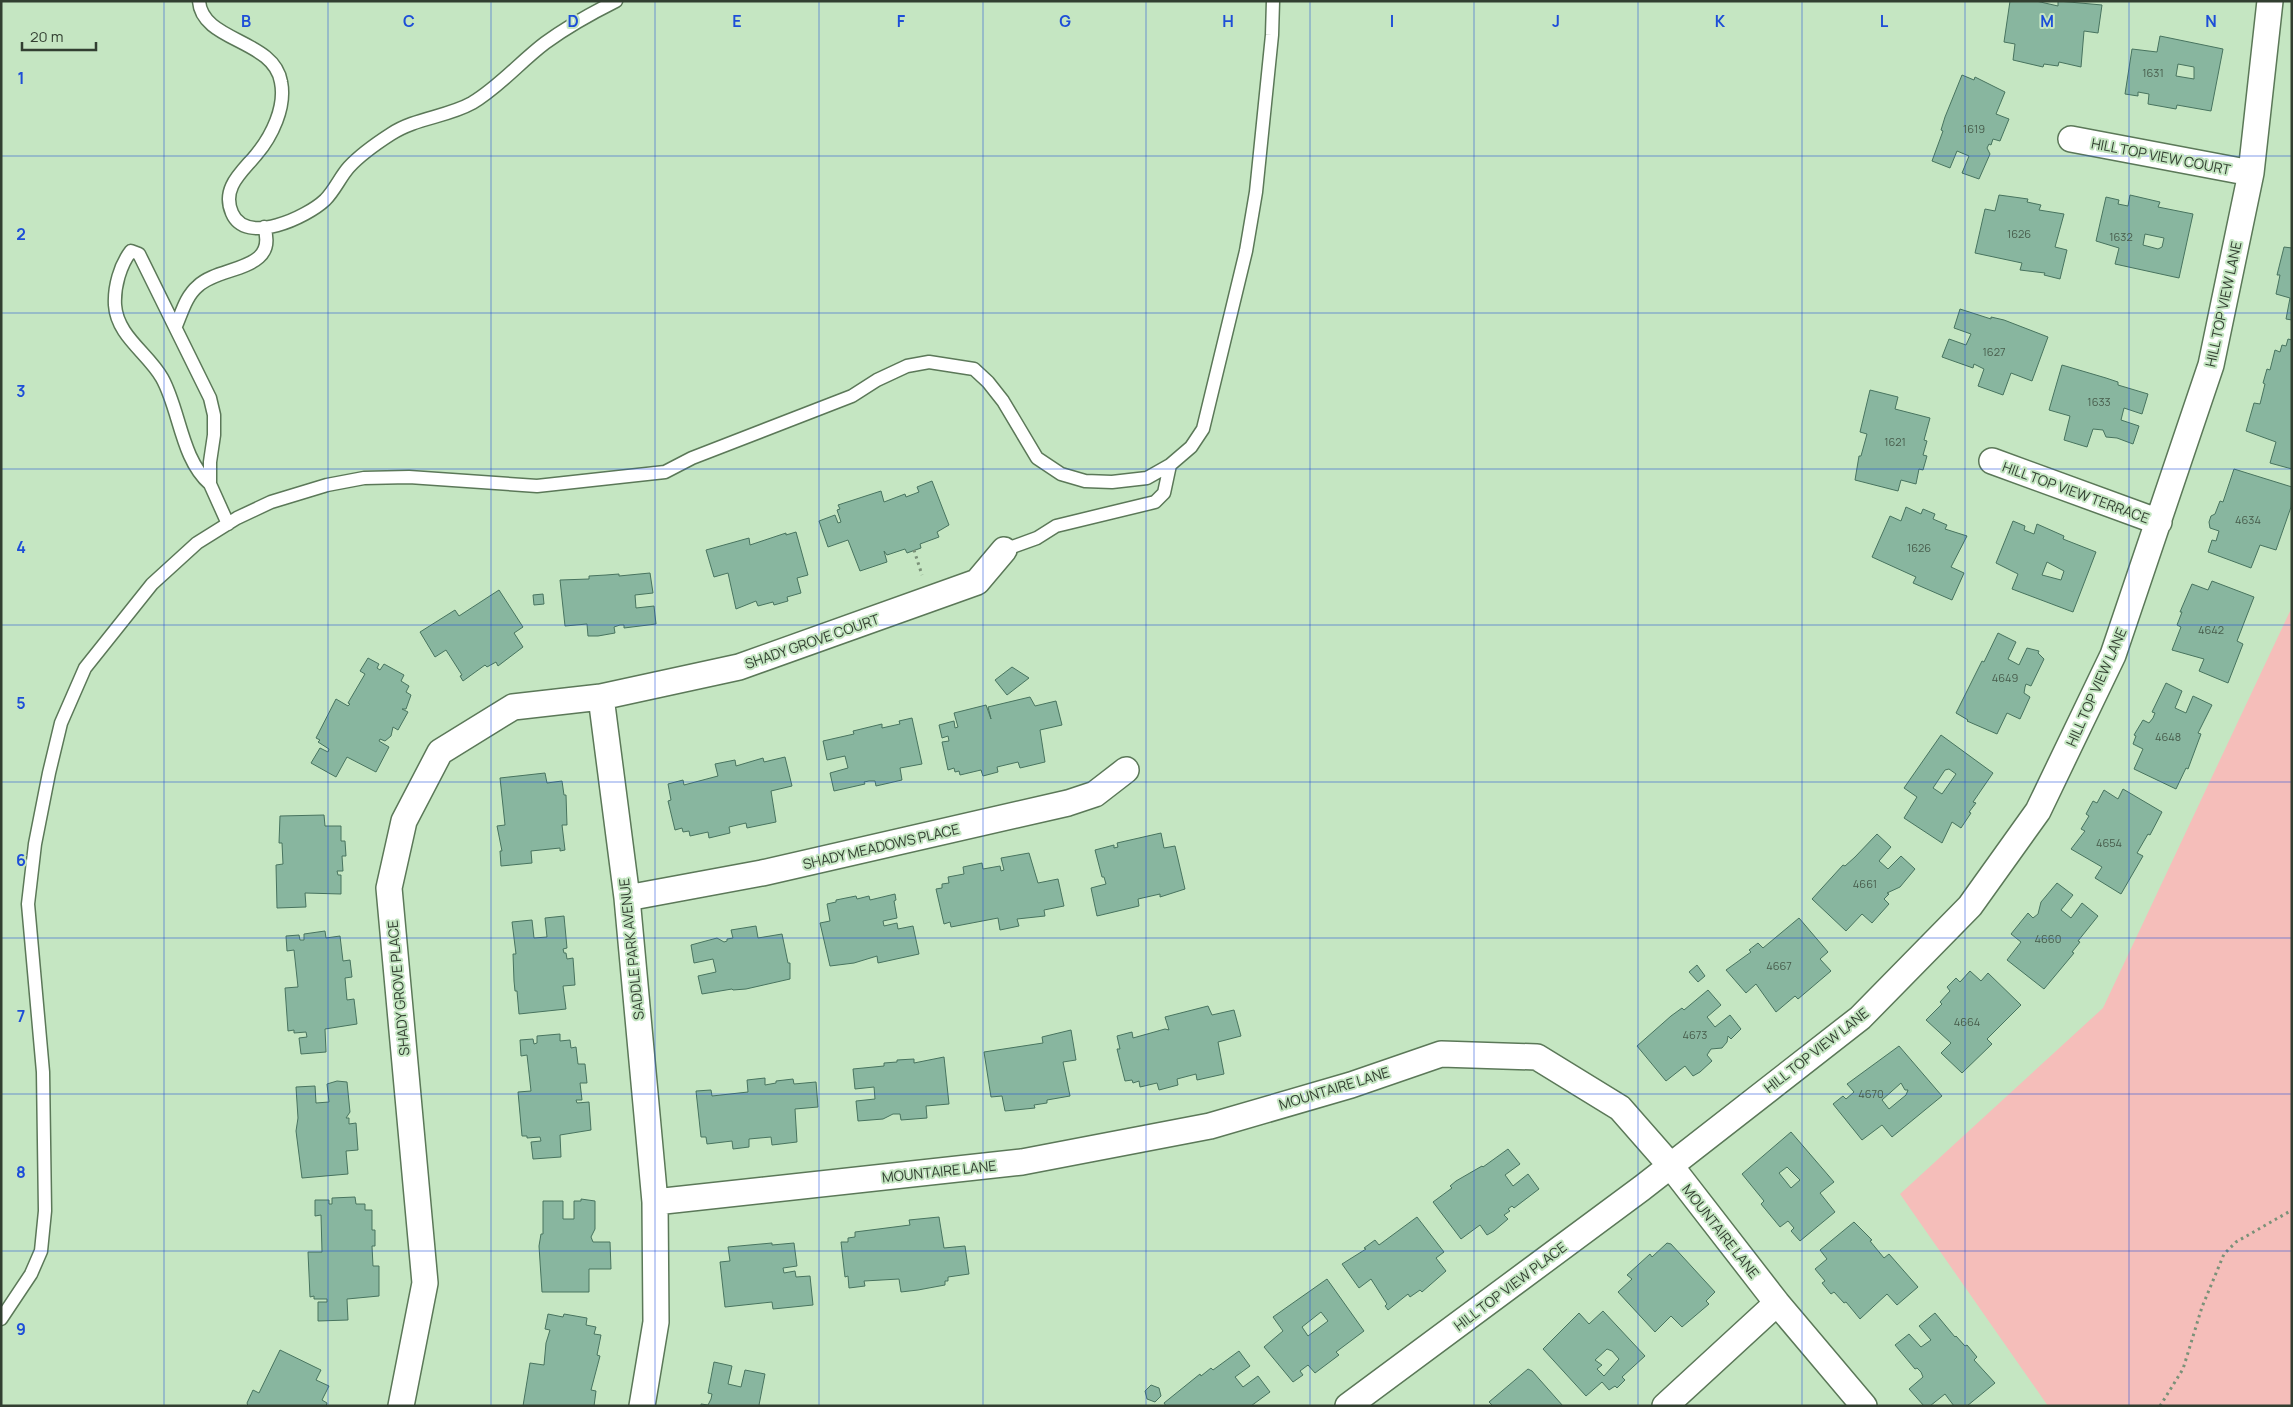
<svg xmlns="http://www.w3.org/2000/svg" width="2293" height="1407" font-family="Manrope,sans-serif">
<rect width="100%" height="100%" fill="#c5e6c2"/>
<path fill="#f5beba" d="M2292,607v799h-244l-148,-212 203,-186z"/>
<path fill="#88b69f" stroke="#48745f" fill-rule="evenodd" d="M2010,1h26l22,5v-5l44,4 -4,28 -14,-2 -3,36 -22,-5 -1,4 -14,-2 -1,3 -30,-7 2,-16 -11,-2z
M2160,36l63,13 -12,62 -34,-6 -1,4 -28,-5 1,-10 -11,-2v4l-13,-2 7,-45 25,3zM2178,64l16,3v12l-18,-3z
M1962,75l12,5 1,-3 30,15 -9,22 13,5 -9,22 -7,-2 -2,6 -2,-1 -2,4 3,6 -11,25 -17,-6 7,-17 -12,-5 -7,17 -18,-7 11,-30 -2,-1 4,-13z
M1999,195l29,4 -1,3 14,3 -2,5 25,4 -9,33 12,3 -7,29 -16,-4 1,-2 -25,-3 2,-7 -47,-10 10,-44 10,2z
M2130,195l30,7 -2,5 35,7 -14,64 -64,-14 4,-16 -23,-7 10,-44 13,3 -1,4 10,2zM2145,234l19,4 -2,9 -4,2 -15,-4z
M2284,247l8,1v72l-6,-1 4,-21 -14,-4 4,-19h-3z
M1960,309l31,10v-2l13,3 44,17 -16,44 -21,-8 -8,22 -25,-9 6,-17 -10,-5 -1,4 -31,-11 7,-18 17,6 5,-11 -17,-6z
M2288,339l4,1v129l-22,-6 6,-21 -30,-11 8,-28 6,1 5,-20 -2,-1 4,-14 3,1 5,-20 5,2 2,-7 4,1z
M2062,365l44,13 12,4v3l30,9 -6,20 -18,-6 -3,12 18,6 -6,18 -16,-6 -11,-1 -3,-7 -10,-1 -6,18 -23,-7 6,-24 -21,-6z
M1870,390l28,7 -3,12 35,9 -6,22 3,1 -4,14 4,1 -4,14 -4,-1 -3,15 -15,-4 -3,11 -43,-11 4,-24h2l6,-22 -7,-2z
M2234,469l58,18 -1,20 -15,43 -16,-5 -9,23 -43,-16 4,-12 4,1 3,-10 -9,-3 -1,-6 2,-6 4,-2 5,-13 3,1z
M932,481l17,44 -12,7 2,5 -19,7 1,4 -14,5 -2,-4 -18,6 -3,-4 3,11 -27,9 -12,-31 -20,7 -9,-26 16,-6 3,8 3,-1 -4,-12 3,-1 -2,-4 43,-14 3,11 21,-8 1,3 13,-5 -2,-5z
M1906,507l15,7 2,-5 12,5 -2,5 14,6 -2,4 22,7 -16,31 13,6 -12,27 -39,-17 3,-6 -44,-20 18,-41 11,5z
M2013,521l12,5 -1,4 10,4 3,-10 27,12 -1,3 33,13 -23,60 -61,-23 6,-15 -22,-11zM2047,562l17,9 -3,9 -19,-5z
M796,532l12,43 -11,3 4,15 -14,4 1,4 -14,4 -1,-3 -15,4 -2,-5 -20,8 -8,-36 -14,4 -8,-27 43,-12 1,7 36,-12v2z
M650,573l3,20 -18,2 1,13 18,-2 2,18 -32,4v-3h-4l-6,2 1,6 -17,3h-10l-1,-12 -22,2 -5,-46 29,-1v-3l17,-1 13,-1v2z
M2212,581l42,16 -17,44 6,3 -15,39 -29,-12 5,-12 -32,-9 9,-23 -4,-2 5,-13h-2l12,-28 16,6z
M499,590l24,37 -9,6 9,14 -25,19 -2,-4 -9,5 -2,-2 -22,16 -3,-5 2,-1 -16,-25 -11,7 -15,-25 35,-22 4,6z
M543,594l1,10 -10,1 -1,-10z
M1998,633l18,9 -8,17 11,6 8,-17 12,3 -1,2 6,6 -13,27 -5,-2 -1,3 -1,6 6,4 -10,22 -13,-6 -10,21 -30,-13 1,-1 -12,-7 26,-52 2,1z
M368,658l11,6 -2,4 3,2 4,-6 20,11 -3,6 8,5 -3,6 5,3 -5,14h-4l6,3 -10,18 -5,-3 -2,9 -6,5 -5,-2 -1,2 10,6 -13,25 -29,-15 -11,20 -25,-14 9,-15 8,4 1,-3 -11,-7 2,-2 -4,-2 20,-39 12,7 2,-2 -2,-1 17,-29 -5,-3z
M1012,667l17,11 -22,17 -12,-15z
M2166,683l16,8 -7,17 11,5 7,-17 19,9 -14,28 3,1 -13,35 -2,-1 -10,21 -42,-20 9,-20 -10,-5 3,-8 -2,-1 9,-15 6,3 4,-5 2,-5 -3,-1z
M1030,697l5,9 21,-5 6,24 -22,5 5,32 -25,6 -2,-6 -21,5 1,5 -15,4 -2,-6 -21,5 -1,-4 -4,1 -1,-4 -6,2 -6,-28 7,-1 -1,-5 -6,2 -3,-13 15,-4 1,7 3,-1 -4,-14 32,-8 5,14 -3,-12z
M912,718l10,46 -22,4 2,12 -26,6 -1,-5h-6l-5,1 1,2 -31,7 -4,-18 18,-5 -3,-12 -18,4 -4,-19 31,-7 -1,-3 29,-7v4l18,-4 -1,-3z
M1941,735l52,38 -20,29 3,1 -7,9 2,1 -10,15 -9,-6 -10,21 -38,-25 13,-21 -13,-9zM1949,769l7,5 -14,20 -9,-6 12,-18z
M785,757l7,29 -21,5 5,31 -29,6 -1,-5 -17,4 1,6 -21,5 -1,-6 -18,4 -1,-5 -6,1 -1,-4 -7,2 -7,-29 3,-1 -3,-16 15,-4 1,5 34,-9 -3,-12 20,-4 1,6 27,-8 1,4z
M545,773l2,10 15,-2 2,14h2l1,30h-5l3,25 -5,1v-3l-29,3 1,12 -31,3 -1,-15h2l-5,-25 8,-1 -5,-47z
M2123,789l39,23 -12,23 -2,-1 -11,19 6,3 -22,38 -26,-16 7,-11 -31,-18 14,-18 -4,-2 8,-13 -3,-2 7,-13 4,2 7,-13 14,9z
M324,815l1,11h16v15h4l1,15h-4l1,15h-6l1,4h3v19l-36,-1 1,14 -29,1 -1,-43 7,-1 -1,-21h-3l1,-27z
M1161,833l3,15 11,-2 10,43 -25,8v-3l-22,5 1,7 -42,10 -6,-28 15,-4 -2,-7h-2l-7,-27 19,-5v3l4,-1 -1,-4z
M1877,834l14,13 -12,14 9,8 13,-13 14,13 -15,18 -13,6 2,1 -5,5 5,5 -17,19 -10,-9 -16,17 -34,-32 31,-34 2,1 10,-9z
M1029,853l9,30 20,-4 6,27 -20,4 1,6 -28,3 2,7 -19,4 -2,-12 -47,9 -1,-5 -6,2 -8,-35 6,-1v-4l7,-1 -1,-6 16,-3 -1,-7 19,-4 1,6 17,-3 1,5 3,-1 -3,-12z
M2057,883l16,12 -12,15 10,8 11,-15 16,13 -20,25 2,1 -8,10 2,1 -30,36 -37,-29 14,-18 -10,-8 17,-21 5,5 5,-4 3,-12z
M895,894l1,6 -2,1 3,17 -14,3 1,5 13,-3 1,6 15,-3 6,28 -41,9 -1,-7 -23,7 -24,3 -10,-43 10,-2 -3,-17 9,-2v-2l20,-4 1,3 12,-3 1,4z
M564,916l3,32 -4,1 1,4h2l1,6 6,-1 2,27 -12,1 3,23 -47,5 -2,-23h-2l-1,-10 -1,-27h3l-4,-32 20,-2 2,18 13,-1 -2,-19z
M1799,918l29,34 -8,7 11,12 -33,28 -3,-3 -19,16 -20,-28 -10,9 -20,-23 25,-18 -2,-2 9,-7 5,5z
M756,926l2,12 24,-4 6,29h2v16l-44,10 -13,1 -1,-1 -30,5 -4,-18 18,-4 -3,-13 -19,4 -3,-18 26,-7 7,4 3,-1v-2l6,-1 -2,-8z
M325,931l1,7 14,-2 3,25 7,-1 2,17 -7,1 2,22 7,-1 3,25 -32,5 1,23 -25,2 -2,-16 8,-1 -1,-5 -12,1v-3l-6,1 -3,-43 13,-1 -4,-37 -7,1 -1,-15 13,-1 1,5h4v-6z
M1697,965l8,11 -7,6 -9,-10z
M1970,971l11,10 7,-8 33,32 -34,34 5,5 -30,29 -21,-20 10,-10 -25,-23 16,-16 -2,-2 10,-11 -3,-4 9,-9 4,4z
M1708,990l13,15 -14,12 8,10 15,-12 11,14 -10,10 -3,-3 -1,6 -5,6 -11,1 -4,6 5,6 -12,11 -7,4 -8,-10 -19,15 -29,-35 34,-30 11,-8 2,2z
M1208,1006l4,9 22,-5 7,26 -23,6 6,32 -27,6 -1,-6 -19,5 1,6 -19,5 -2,-7 -17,4 -1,-6 -6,2 -1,-3 -7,1 -8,-32h3l-3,-13 15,-4 1,6 32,-9 4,1 -4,-13z
M1071,1030l5,30 -13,2 7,34 -23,4v3l-13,2 1,3 -30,3 -3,-15 -11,1 -7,-45 59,-9 -1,-6z
M560,1034v7l10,-1 1,8 5,-1 2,17h7l2,19h-7l2,17h-6l1,3 12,-1 2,28 -31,5 1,22 -28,2 -2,-17 10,-1 -1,-4 -13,1v-2h-5l-4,-44 13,-1 -4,-36 -6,1 -1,-16 13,-1 1,5 3,-1v-7z
M1899,1046l43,50 -50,41 -10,-12 -20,15 -29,-36 10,-8 3,3 8,-7 -7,-8zM1901,1083l4,7h3l-2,5 -17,14 -7,-9z
M944,1057l5,47 -23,2 1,12 -26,2 -1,-6h-7l-10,5 -25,2 -2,-20 19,-2 -1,-12 -19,2 -2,-20 31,-3v-3l13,-1v-2l17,-1v4z
M765,1078v7l11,-2v-2l17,-2 1,5 22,-2 2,25 -23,2 2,33 -25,3 -1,-8 -22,2v8l-16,2 -1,-8 -25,3 -1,-7h-5l-5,-46 15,-1 1,6 36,-4 -1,-12z
M337,1081l10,1 3,30 -4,6h3v6l7,-1 2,27 -12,1 2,23 -46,4 -6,-47 2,-13 -2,-31 19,-1 1,17 13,-1 -2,-18z
M1791,1132l43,50 -14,11 15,19 -35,29 -9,-10 3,-3 -6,-7 -8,6 -19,-23 3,-3 -22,-27zM1787,1167l13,13 -9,8 -12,-15z
M1508,1149l12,15 -15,11 8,11 15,-12 11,15 -25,19 -2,-2 -4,3 2,2 -6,4 4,4 -14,12 -7,4 -7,-10 -19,14 -28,-37 19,-14 -2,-2 6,-5 26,-15 1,1z
M355,1197l1,7h9v6h7v20h3v16h-3l1,20h6v30l-32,3 1,21 -30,1v-19h9v-3h-13v-3l-4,1 -2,-45h14l-1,-37 -6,1v-16h14v4h3v-6z
M581,1199l14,2v28l-4,8 2,5h17l1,27h-22v23h-47l-3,-46 2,-12h2v-33h20v18h11v-18h7z
M939,1217l5,31 21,-2 4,28 -21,3v4h-3v4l-27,5 -17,2 -2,-13 -35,2 1,5 -16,2 -1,-12 -3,1 -4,-35h7v-4l7,-1v-5l55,-7 -1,-5z
M1417,1217l27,35 -8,6 10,13 -24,21 -2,-2 -10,7 -2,-3 -20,16 -3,-4 2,-2 -16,-25 -12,9 -17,-24 24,-15 -2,-1 11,-8 4,5z
M1854,1222l18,18 -2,1 14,17 5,-4 29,33 -21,18 -10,-11 -27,25 -14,-17 -2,1 -10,-11 -3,2 -9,-11 3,-2 -10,-12 12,-10 -7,-9z
M772,1243v2l22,-2 3,23 -14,2 1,5 11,-2 1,6 14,-1 3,29 -40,4 -1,-7 -47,5 -5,-45 10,-1 -2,-14z
M1667,1243l4,1 44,48 -9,9 3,3 -27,23 -11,-11 -16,16 -37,-40 14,-13 -5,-4 23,-21 2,3z
M1327,1279l37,52 -28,21 3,3 -24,18 -7,-8 -8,6 3,4 -10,7 -29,-35 19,-16 -10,-14zM1321,1312l7,9 -20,15 -6,-9z
M1603,1311l42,45 -23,21 3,3 -8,8 -2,-2 -6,4 -7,-8 -16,14 -43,-47 36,-36 10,11zM1607,1349l5,2 7,8 -15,17 -7,-7 5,-4 -7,-5z
M1935,1313l20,24 1,-1 9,10 2,-1 10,12 -3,3 21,23 -28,23h-13l-9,-12 -15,12h-6l-15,-17 14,-12 -2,-5 -4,-4 -2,1 -20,-24 14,-11 12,13 10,-7 -12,-14z
M548,1314l15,3 1,-3 23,4 -1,7 10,2 -2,7 7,1 -4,20 3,1 -9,34 5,1 -2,15h-71l7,-43 14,2 2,-22 4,-13 -5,-1z
M280,1350l41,20 -5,10 13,6 -7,14 5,3 -1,3h-78l-1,-3 6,-13 6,3z
M1239,1351l11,15 -15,11 8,10 15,-11 12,16 -19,14h-85l-2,-3 36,-29 1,2 10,-8 2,2z
M714,1362l18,4 -4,18 13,3 4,-17 20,4 -6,31 2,1h-60v-2l7,1 3,-6 1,-5 -4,-1z
M1528,1369l4,2 31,35h-70l-4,-4z
M1151,1385l8,3 2,8 -6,6 -8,-3 -2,-8z"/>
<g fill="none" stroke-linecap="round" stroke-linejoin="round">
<g stroke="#5b7858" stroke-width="15">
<path id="lane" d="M199,1c3,41 75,38 82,81 5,25 -9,54 -25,73 -14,17 -35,33 -24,58 14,33 75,4 93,-13 10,-10 15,-23 24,-33 12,-13 28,-24 42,-33 24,-16 56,-17 81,-31 27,-16 48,-41 73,-60 22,-16 47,-30 71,-42
M176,326c6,-14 10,-30 22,-40 22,-21 81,-14 66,-59
M210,484c-29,-25 -30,-74 -48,-106 -14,-25 -45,-42 -47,-73 -1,-18 5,-40 16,-54l8,3 71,144 4,17v20l-4,27v22l18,40
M1004,550l33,-12 19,-12 99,-24 9,-9 6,-28
M1,1319l30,-45 10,-23 4,-40 -2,-139 -15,-168 7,-60 14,-71 12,-50 24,-55 67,-84 45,-41 40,-25 34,-16 56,-17 37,-7 45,-1 128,9 128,-14 27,-14 160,-62 25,-16 30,-14 22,-4 45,7 14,13 15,19 34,57 24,16 24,7 27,1 35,-4 23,-13 21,-18 12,-18 43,-178 10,-59 16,-157 1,-34"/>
</g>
<g stroke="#5b7858" stroke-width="28">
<path id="street" d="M2071,139l180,34
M1992,461l167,61
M601,697l26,201 28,304 1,120 -14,84
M627,898l135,-25 306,-70 27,-9 31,-24
M655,1202l367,-40 188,-36 141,-41 90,-31 96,3 83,51 50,57 107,138 87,103
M401,1406l24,-123 -36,-395 15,-67 36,-69 73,-45 88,-10 138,-30 238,-85 27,-32
M1348,1406l294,-218 218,-170 110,-112 68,-95 75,-156 98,-290 40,-192 19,-172
M1665,1406l112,-103"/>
</g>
<path stroke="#7a9178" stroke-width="3" stroke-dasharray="2.5 4" stroke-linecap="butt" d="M914,550l8,25
M2160,1406l23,-37 19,-62 22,-53 12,-12 56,-32"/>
<use href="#lane" stroke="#fff" stroke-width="12"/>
<use href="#street" stroke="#fff" stroke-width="25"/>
</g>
<path fill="none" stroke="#1d4ed8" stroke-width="1" stroke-opacity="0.55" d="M164,1v1405M328,1v1405M491,1v1405M655,1v1405M819,1v1405M983,1v1405M1146,1v1405M1310,1v1405M1474,1v1405M1638,1v1405M1802,1v1405M1965,1v1405M2129,1v1405M1,156h2291M1,313h2291M1,469h2291M1,625h2291M1,782h2291M1,938h2291M1,1094h2291M1,1251h2291"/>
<g text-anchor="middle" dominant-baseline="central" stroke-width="4" stroke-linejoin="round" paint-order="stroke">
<g font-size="11" fill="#485d4c">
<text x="2153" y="72">1631</text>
<text x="1974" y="128">1619</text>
<text x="2019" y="233">1626</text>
<text x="2121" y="236">1632</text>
<text x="1994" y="351">1627</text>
<text x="2099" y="401">1633</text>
<text x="1895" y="441">1621</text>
<text x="2248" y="519">4634</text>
<text x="1919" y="547">1626</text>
<text x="2211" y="629">4642</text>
<text x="2005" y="677">4649</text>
<text x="2168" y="736">4648</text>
<text x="2109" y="842">4654</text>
<text x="1865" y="883">4661</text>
<text x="2048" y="938">4660</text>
<text x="1779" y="965">4667</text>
<text x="1967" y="1021">4664</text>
<text x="1695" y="1034">4673</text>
<text x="1871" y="1093">4670</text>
</g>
<g font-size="14" fill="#323f31" stroke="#c5e6c2">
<text transform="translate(2161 156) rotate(11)">HILL TOP VIEW COURT</text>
<text transform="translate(2223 304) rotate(-78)">HILL TOP VIEW LANE</text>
<text transform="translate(2076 492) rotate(20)">HILL TOP VIEW TERRACE</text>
<text transform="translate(812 641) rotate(-19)">SHADY GROVE COURT</text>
<text transform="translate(2096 687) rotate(-66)">HILL TOP VIEW LANE</text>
<text transform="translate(881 846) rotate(-13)">SHADY MEADOWS PLACE</text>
<text transform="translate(631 949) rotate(-96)">SADDLE PARK AVENUE</text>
<text transform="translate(398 988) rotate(-95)">SHADY GROVE PLACE</text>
<text transform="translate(1816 1050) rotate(-38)">HILL TOP VIEW LANE</text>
<text transform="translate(1334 1088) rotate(-17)">MOUNTAIRE LANE</text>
<text transform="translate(939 1171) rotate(-6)">MOUNTAIRE LANE</text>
<text transform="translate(1721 1231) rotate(52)">MOUNTAIRE LANE</text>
<text transform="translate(1510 1286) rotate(-37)">HILL TOP VIEW PLACE</text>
</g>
</g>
<g font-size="16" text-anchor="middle" font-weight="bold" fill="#1d4ed8" stroke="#c5e6c2" stroke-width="4" stroke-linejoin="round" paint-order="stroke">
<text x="246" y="27">B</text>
<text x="409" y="27">C</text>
<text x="573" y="27">D</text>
<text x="737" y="27">E</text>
<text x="901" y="27">F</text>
<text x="1065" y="27">G</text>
<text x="1228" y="27">H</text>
<text x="1392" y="27">I</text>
<text x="1556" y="27">J</text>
<text x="1720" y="27">K</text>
<text x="1884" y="27">L</text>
<text x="2047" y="27">M</text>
<text x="2211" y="27">N</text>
<text x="21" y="84">1</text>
<text x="21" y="240">2</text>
<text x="21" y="397">3</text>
<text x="21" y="553">4</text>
<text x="21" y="709">5</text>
<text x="21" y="866">6</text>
<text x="21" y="1022">7</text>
<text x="21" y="1178">8</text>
<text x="21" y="1335">9</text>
</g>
<rect width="2293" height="1407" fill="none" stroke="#323f31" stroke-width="5"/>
<path d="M22 42v8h74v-8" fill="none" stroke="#323f31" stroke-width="2.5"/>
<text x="30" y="42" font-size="15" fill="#323f31" stroke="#c5e6c2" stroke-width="4" paint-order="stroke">20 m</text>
</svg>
